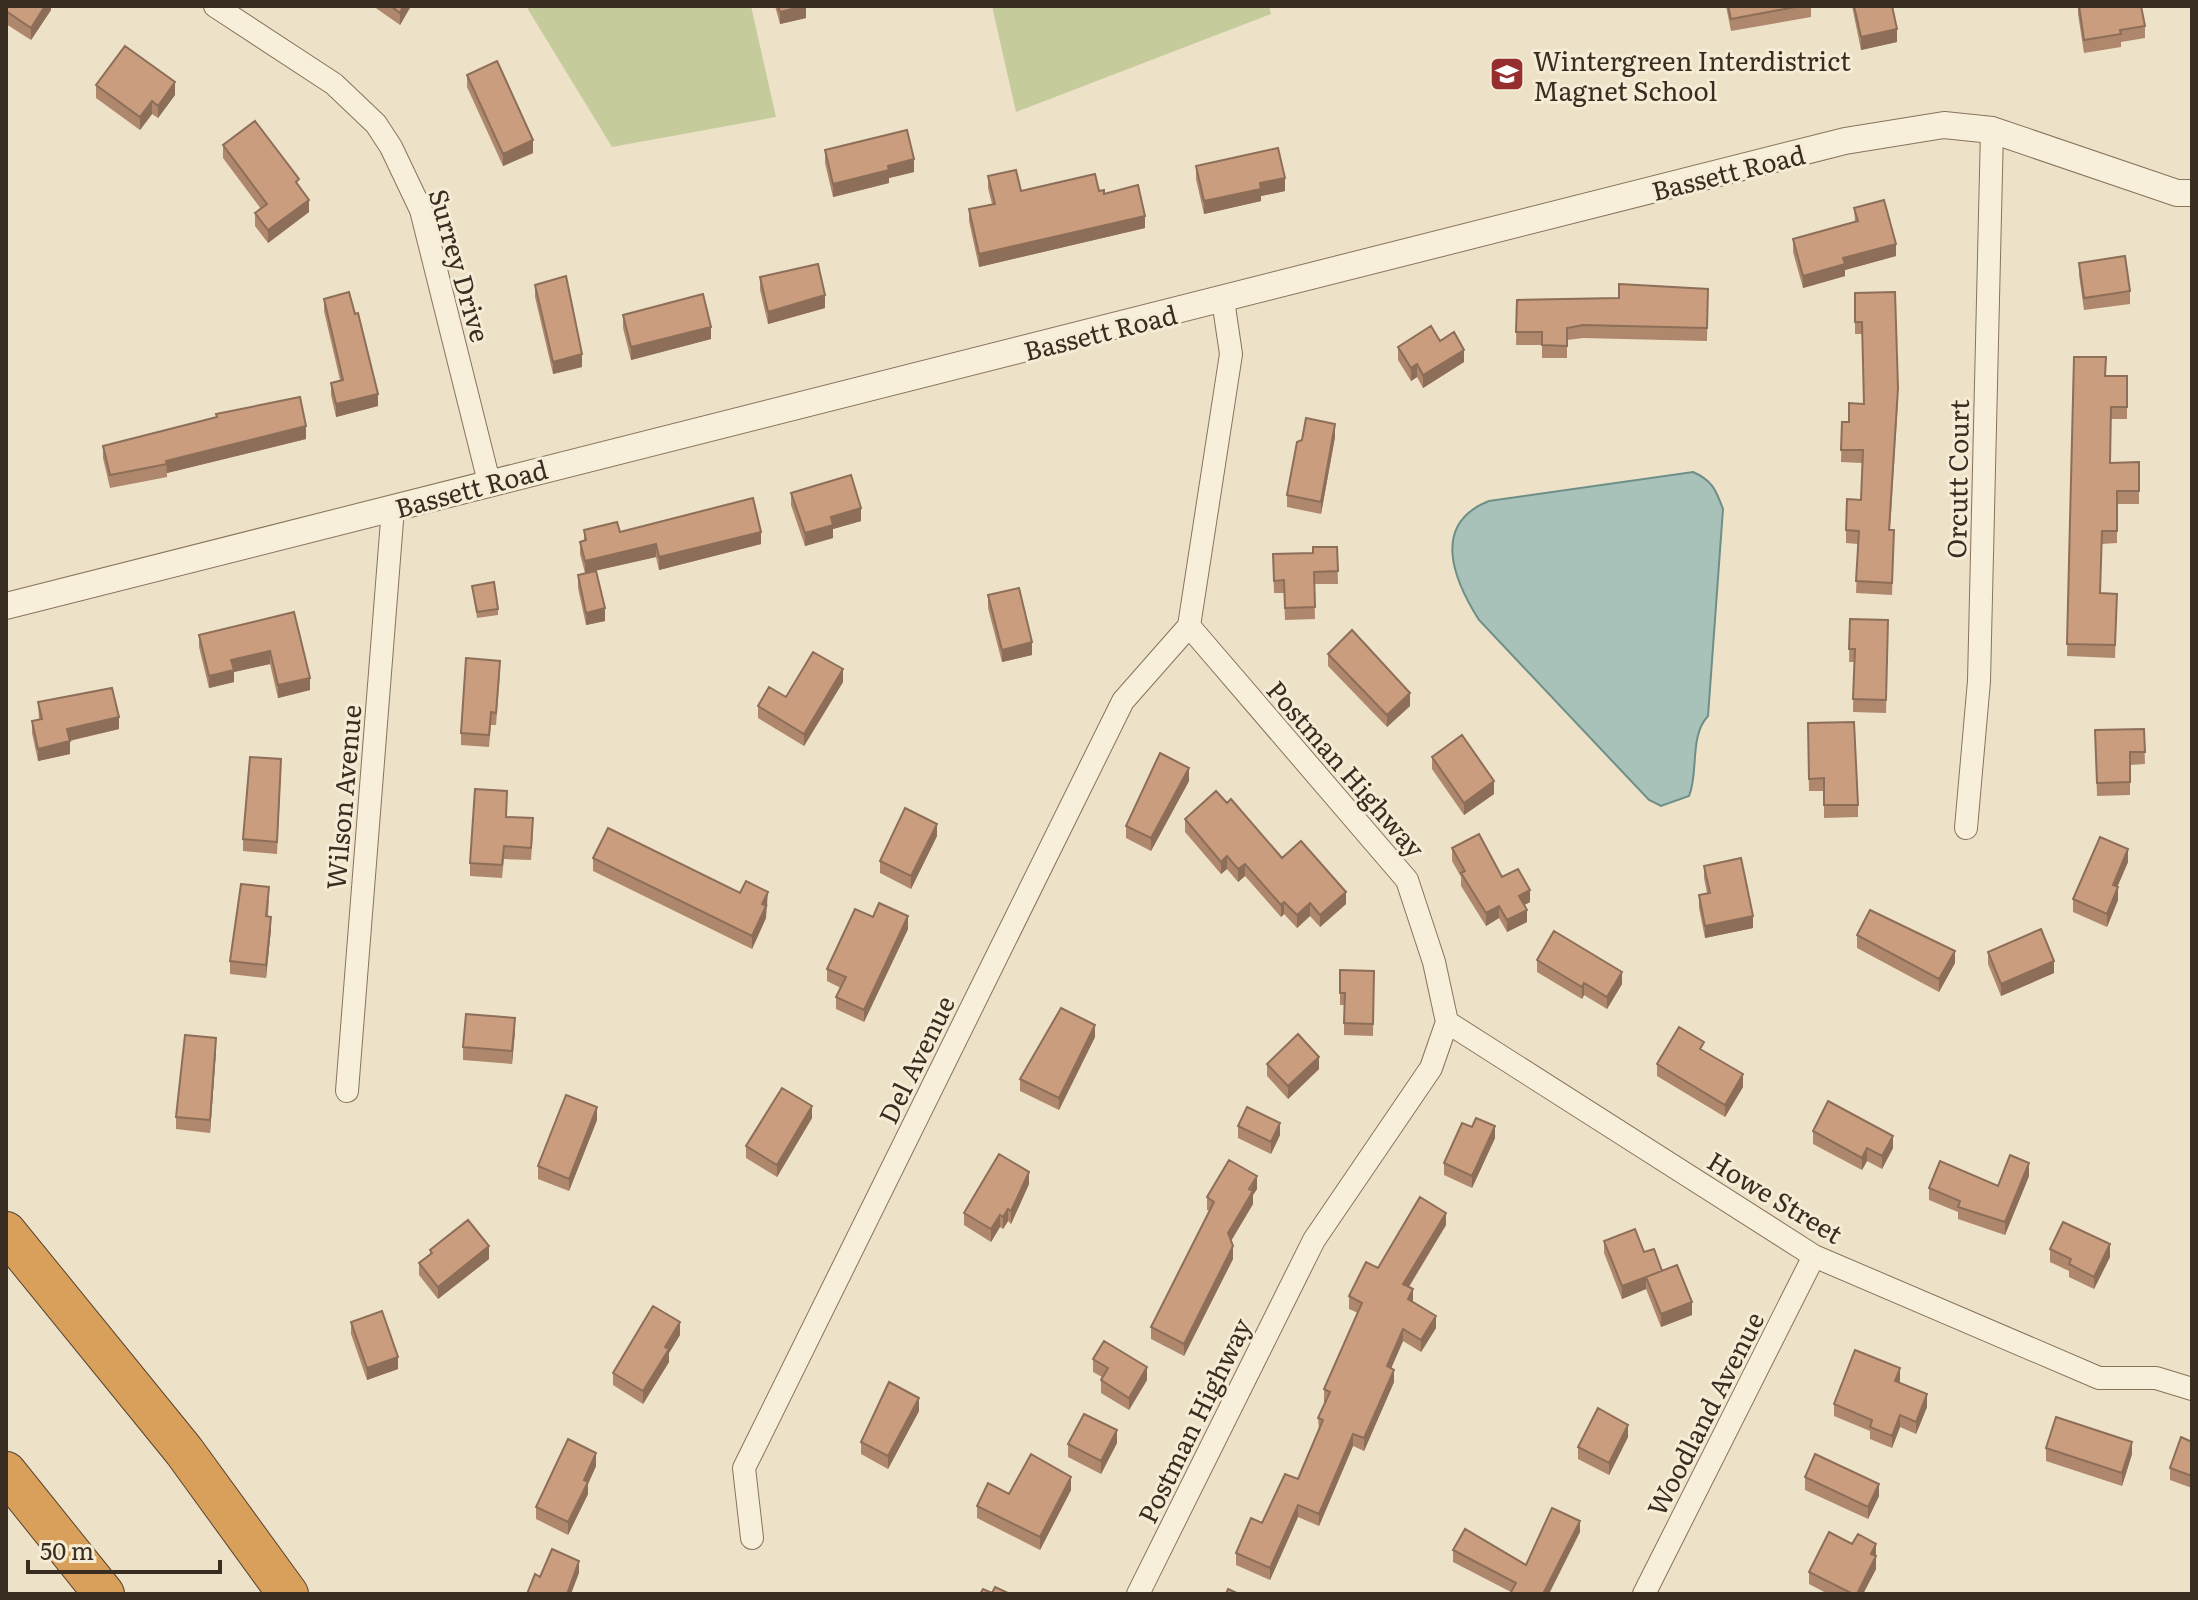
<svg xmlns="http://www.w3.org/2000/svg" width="2198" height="1600" font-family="Literata,serif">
<rect width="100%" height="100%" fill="#ede1c7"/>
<path fill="#c6cb9b" d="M526,6h225l25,111 -164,30z
M992,6h277l2,8 -255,98z"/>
<path fill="#a8c1b9" stroke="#6e8f87" stroke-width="2" d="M1693,472c19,8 23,18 30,37l-15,207c-19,20 -9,56 -19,80l-28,10 -12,-6 -170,-180c-26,-41 -48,-96 10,-119z"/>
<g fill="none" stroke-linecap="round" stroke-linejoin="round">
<g stroke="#88735d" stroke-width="24">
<path id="minor" d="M215,6l119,78 42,40 15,23 30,63 68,272
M1966,828l13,-147 13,-551
M1447,1022l367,234 285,122h57l36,11
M347,1091l46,-583
M752,1538l-8,-70 379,-767 66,-75
M1138,1594l176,-354 117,-172 16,-46 -13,-60 -27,-82 -218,-254 42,-272 -8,-54
M1644,1594l170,-338"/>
</g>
<g stroke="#88735d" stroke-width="28">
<path id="tertiary" d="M6,606l1839,-465 99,-16 48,5 185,63h15"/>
</g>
<g stroke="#564230" stroke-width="42">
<path id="motorway" d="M6,1232l178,219 104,143
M6,1472l98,122"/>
</g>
<use href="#minor" stroke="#f8efda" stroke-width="22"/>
<use href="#tertiary" stroke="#f8efda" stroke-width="26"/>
<use href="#motorway" stroke="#d9a05b" stroke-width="40"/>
</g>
<path fill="#ae876c" d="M6,6h45v4l-20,30 -25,-16z
M373,6h38l-11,19z
M775,6h31v12l-26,6z
M1726,6h85v11l-80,14z
M1852,6h40l5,36 -36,8z
M2078,6h63l4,20v12l-24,4v5l-37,6 -6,-39z
M467,75l66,78 -30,13 -36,-79z
M96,85l79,10 -17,23 -6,-4 -12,16 -44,-32z
M223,145l76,42 10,25 -41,31 -13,-17v-13l6,-4 -38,-51z
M825,150l89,22 -25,6v5l-56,14 -8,-34z
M1196,166l89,25 -24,5v5l-57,13 -8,-35z
M988,176l33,15h78l5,3 41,34 -166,39 -10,-46v-12l23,-5 -4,-16z
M1854,208l42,48 -51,14v6l-42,12 -10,-36v-13l62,-17z
M2079,263l51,28v13l-46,6 -5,-35z
M760,277l65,31 -57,16 -8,-34z
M535,285l47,82 -29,7 -18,-77z
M1708,289l-1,52 -124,-3 -16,2v18h-25v-13h-26l1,-45 102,-2z
M1855,293l43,108 -8,129 4,12 -2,53 -36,-2 2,-49 -12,-1v-13l15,-30 1,-37 -21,-1 1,-40h7l15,-18 -2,-70h-7z
M324,299l31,15 23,92 -42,11 -5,-22v-12l9,-3 -16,-69z
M623,315l88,24 -80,21 -8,-32z
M1440,341l24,21 -41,26 -6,-11 -6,4 -13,-21v-13z
M2074,357l31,19h22v43h-16l-1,44 29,-1v42h-22v39l-15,1 -2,49 17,1 -2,64 -48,-2z
M1335,437l-14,77 -34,-7v-12z
M306,439l-139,34v4l-57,11 -7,-30v-12z
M791,493l70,28 -28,8v9l-28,8 -14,-41z
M584,530l36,2 141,12 -102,26 -3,-13 -71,16 -5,-19v-12l4,-1z
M1337,547l1,37h-24l1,35 -30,1 -1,-27h-10l-1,-39 40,-1z
M578,575l27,46 -19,4 -8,-37z
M472,586l26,23v6l-21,3z
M988,595l44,60 -30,7 -14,-54z
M294,612l16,78 -32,8 -8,-34 -36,8v10l-25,6 -10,-41v-12z
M1850,619l38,1 -2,93 -33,-1 1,-50h-5z
M1328,654l82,52 -23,21 -59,-61z
M500,674l-4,51h-5l-2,22 -28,-2v-12z
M843,682l-39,64 -46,-28v-12z
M38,702l81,27 -49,12v13l-32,7 -6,-28v-12l7,-2z
M1808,723l50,82v12l-34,1v-27h-15z
M2144,729l1,35 -15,1v30l-33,1 -2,-66z
M1432,757l62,37 -30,21 -32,-46z
M281,772l-4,82 -34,-3v-12z
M1189,781l-38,70 -25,-13v-12z
M1227,803l55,55 64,46 -26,23 -10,-11 -13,12 -13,-14 -3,3 -36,-41 -7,6 -11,-13 -6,5 -36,-42v-13z
M506,817l27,14 -2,29 -27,-1 -2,19 -32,-2v-13z
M937,836l-26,53 -31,-16v-12z
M1452,848l50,29 28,25 -6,3 3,17 -20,10 -8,-14 -13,8 -25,-40v-9l-9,-16z
M593,858l147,35 28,12 -2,3v10l-14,31 -159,-78z
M2128,862l-11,25 1,13 -11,27 -34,-15v-13z
M1704,866l49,62 -48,10 -6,-30v-13l8,-2 -3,-15z
M269,899l-1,17 3,13 -5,49 -36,-4v-13z
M908,929l-44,93 -28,-13v-12l5,-9 -14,-7v-12z
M1857,935l98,28 -16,29 -82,-44z
M1988,952l66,21 -53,23 -13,-32z
M1537,960l85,24 -15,25 -23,-14 -2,4 -45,-27z
M1340,970l34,1 -1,65 -29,-1v-30h-4z
M515,1031l-3,33 -49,-4v-13z
M1095,1037l-36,73 -39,-19v-12z
M216,1051l-6,82 -34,-4v-12z
M1704,1051l39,36 -18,30 -68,-41v-12z
M1267,1064l52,5 -31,30 -21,-23z
M812,1118l-35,59 -31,-19v-12z
M597,1120l-28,71 -31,-12v-13z
M1238,1126l42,9 -9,19 -33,-16z
M1813,1131l80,17 -11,21 -15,-8 -5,9 -49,-26z
M1495,1138l-23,50 -28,-13v-12z
M2029,1176l-24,59 -47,-16v-7l-29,-12v-12l69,-2z
M1029,1184l-18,40 -3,-3 -5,8 -3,-2 -9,15 -27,-17v-12z
M1257,1189l-4,6v9l-22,37 2,18 -49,97 -33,-17v-12l59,-116 -3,-1v-13z
M1446,1225l-37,62 3,14 24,27 -15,24 -18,-11 -12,27 3,14 -30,69 -11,-5 -34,80 -21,-9 -28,63 -34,-15v-12l26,-30 36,-44 21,-49 -1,-12 7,-15 -1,-1v-13l34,-76 -9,-4v-13l29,-28z
M1604,1241l40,11 18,19 30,44 -31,12 -15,-38 -24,10 -18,-46z
M2050,1249l60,8 -16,32 -25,-12v-6l-19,-9z
M430,1250l59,9 -51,40 -19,-24v-12l11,-8z
M351,1322l47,47 -31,11 -16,-46z
M680,1335l-11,18v9l-26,42 -30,-19v-12z
M1093,1359l54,21 -18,30 -28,-17v-13l1,-3 -9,-5z
M1900,1381l-1,2 28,24 -11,27 -16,-7 -8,21 -22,-9v-8l-36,-15v-12z
M919,1411l-31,58 -27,-15v-12z
M1628,1437l-19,38 -31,-16v-12z
M2192,1442v46l-22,-8v-12z
M1117,1443l-16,31 -33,-17v-13z
M2046,1448l86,6 -10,32 -76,-25z
M596,1466l-8,18v10l-20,41 -32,-16v-12z
M1805,1477l74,19 -11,23 -63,-29z
M1071,1490l-31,60 -63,-32v-12l32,-12z
M1580,1532l-69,60 -58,-30v-12l73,15z
M1852,1544h24v25l-13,25h-35l-19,-10v-12z"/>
<path fill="#8d6e58" d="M45,6h6v4l-20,30v-12z
M403,6h8l-11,19v-12z
M804,6h2v12l-26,6v-12z
M1897,29v13l-36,8v-13z
M175,82v13l-17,23v-12z
M152,101v13l-12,16v-13z
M533,140v13l-30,13v-12z
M914,159v13l-25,6v5l-56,14v-13l55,-18z
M1285,178v13l-24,5v5l-57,13v-13l56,-18z
M309,200v12l-41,31v-13z
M1145,216v12l-166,39v-13z
M1896,244v12l-51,14v6l-42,12v-12l40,-18z
M825,295v13l-57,16v-12z
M711,327v12l-80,21v-13z
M1464,350v12l-41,26v-13z
M582,354v13l-29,7v-12z
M1417,364v13l-6,4v-13z
M378,394v12l-42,11v-13z
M1335,424v13l-14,77v-12z
M306,426v13l-139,34 -1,-12z
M861,508v13l-28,8v9l-28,8v-13l26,-16z
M761,532v12l-102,26v-13z
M656,544v13l-71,16v-12z
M605,608v13l-19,4v-12z
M1032,642v13l-30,7v-12z
M270,651v13l-36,8v10l-25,6v-12l22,-16z
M843,669v13l-39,64v-12z
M310,678v12l-32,8v-13z
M1410,693v13l-23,21v-12z
M119,717v12l-52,12v-12z
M70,741v13l-32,7v-12z
M1189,768v13l-38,70v-13z
M1494,781v13l-30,21v-12z
M937,824v12l-26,53v-13z
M2128,849v13l-15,35v-12z
M1227,856v13l-6,5v-12z
M1245,864v12l-7,6v-13z
M2118,887v13l-11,27v-13z
M1530,890v12l-11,6v-12z
M768,892l-2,26 -14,31v-13l10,-32z
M1346,892v12l-26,23v-12z
M1284,902v12l-3,3v-12z
M1310,903v13l-13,12v-13z
M1499,906v12l-13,8v-13z
M1527,910v12l-20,10v-12z
M908,916v13l-44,93v-12z
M1753,916v12l-48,10v-12z
M271,917v12l-5,49v-13z
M1955,951v12l-16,29v-13z
M2054,961v12l-53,23v-12z
M1622,972v12l-15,25v-12z
M1584,983v12l-2,4v-12z
M515,1018v13l-3,33v-13z
M1095,1025v12l-36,73v-12z
M216,1038v13l-6,82v-13z
M1319,1057v12l-31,30v-13z
M1743,1074v13l-18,30v-12z
M812,1106v12l-35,59v-12z
M597,1107v13l-28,71v-12z
M1280,1123v12l-9,19v-12z
M1495,1126v12l-23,50v-12z
M1893,1136v12l-11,21v-13z
M1867,1148v13l-5,9v-12z
M2029,1163v13l-24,59v-13z
M1029,1172v12l-18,40v-13z
M1257,1176v13l-4,6v9l-25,42v-13z
M1008,1209v12l-5,8v-12z
M1446,1213v12l-43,71v-12z
M1000,1215v12l-9,15v-13z
M2110,1244v13l-16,32v-12z
M489,1246v13l-51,40v-12z
M1233,1246v13l-49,97v-12z
M1646,1277v12l-24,10v-13z
M1413,1289v12l-5,10v-12z
M1692,1302v13l-31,12v-13z
M1436,1316v12l-15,24v-12z
M680,1322v13l-11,18v9l-26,42v-13l22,-44z
M1403,1329v12l-16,37v-12z
M398,1357v12l-31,11v-12z
M1147,1367v13l-18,30v-12z
M1900,1368v13l-5,12v-12z
M1394,1370v12l-30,69v-13z
M1927,1394v13l-11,27v-12z
M919,1398v13l-31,58v-13z
M1900,1415v12l-8,21v-12z
M1628,1425v12l-19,38v-12z
M1117,1430v13l-16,31v-13z
M1353,1434v12l-34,80v-12z
M2132,1442v12l-10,32v-13z
M596,1453v13l-8,18v10l-20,41v-13l16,-42z
M1071,1477v13l-31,60v-13z
M1879,1484v12l-11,23v-12z
M1298,1505v12l-28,63v-12z
M1580,1521v11l-31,62h-6z
M1876,1544v25l-13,25h-6l14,-40z
M579,1561v12l-8,21h-4z"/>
<path fill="#ca9d7e" stroke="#8d6e58" stroke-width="2" d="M6,6h39l-14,22 -25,-17z
M391,6h12l-3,7z
M778,6h26l-24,6z
M1728,6h72l-69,13z
M1854,6h38l5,23 -36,8z
M2079,6h62l4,20 -25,4 1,4 -37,6z
M125,46l50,36 -17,24 -6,-5 -12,16 -44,-32z
M497,61l36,79 -30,14 -36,-79z
M255,121l44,58 -3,3 13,18 -41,30 -13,-17 12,-9 -44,-59z
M907,130l7,29 -26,7 1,4 -56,14 -8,-34z
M1278,148l7,30 -25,5 1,6 -57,12 -8,-35z
M1016,170l5,21 74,-17 4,17 5,-1v4l34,-9 7,31 -166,38 -10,-45 26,-5 -7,-28z
M1884,200l12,44 -53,14 2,6 -42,12 -10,-37 65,-18 -4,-13z
M2125,256l5,35 -46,7 -5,-35z
M818,264l7,31 -57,17 -8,-35z
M566,276l16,78 -29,8 -18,-77z
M1619,284l89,5 -1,39 -124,-3 -16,3v18l-25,-1v-13h-26l1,-32 102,-2z
M349,292l6,22 3,-1 20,81 -42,10 -5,-21 12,-3 -19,-81z
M1895,292l3,96 -9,142h5l-2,53 -36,-2 3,-50 -13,-1 1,-31 14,1 2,-50h-22l1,-28h7v-19l15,1 -2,-82h-7v-29z
M703,294l8,33 -80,20 -8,-32z
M1431,326l9,15 14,-9 10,18 -41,25 -6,-11 -6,4 -13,-21z
M2074,357h32l-1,19h22v31h-16l-1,56 29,-1v29h-22v40h-15l-2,62 17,1 -2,51 -48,-1z
M300,397l6,29 -140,35 1,3 -57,11 -7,-29 114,-29 -1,-3z
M1306,418l29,6 -14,78 -34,-7 10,-53 5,-2z
M851,475l10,33 -30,9 2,8 -28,8 -14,-40z
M753,498l8,34 -102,25 -3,-13 -71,17 -5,-19 6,-2 -2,-10 33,-8 3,10z
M1313,547h24l1,24 -24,1 1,35 -30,1 -1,-28 -10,1 -1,-27 40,-1z
M596,571l9,37 -19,5 -8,-38z
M494,582l4,27 -21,3 -5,-26z
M1019,588l13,54 -30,8 -14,-55z
M294,612l16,66 -32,7 -8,-34 -39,9 3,10 -25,6 -10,-41z
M1850,619l38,1 -2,80 -33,-1 2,-50h-6z
M1352,630l58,63 -23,22 -59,-61z
M813,652l30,17 -39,65 -46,-28 11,-19 17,10z
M466,658l34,3 -4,52 -5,-1 -2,23 -28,-2z
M112,688l7,29 -52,12 3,12 -32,8 -6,-28 10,-2 -4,-17z
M1854,722l4,83h-34v-27l-15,1 -1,-56z
M2144,729l1,23h-15v30l-33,1 -2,-53z
M1462,735l32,46 -30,22 -32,-46z
M1160,753l29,15 -38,70 -25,-12z
M250,757l31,2 -4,83 -34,-3z
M475,789l32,2 -1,26 27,1 -2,30 -27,-2 -2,19 -32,-2z
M1216,791l11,12 4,-4 51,59 19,-17 45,51 -26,23 -10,-12 -13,12 -13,-13 -3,3 -36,-41 -7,5 -11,-13 -6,6 -36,-43z
M905,808l32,16 -26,52 -31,-15z
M608,828l132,65 6,-12 22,11 -6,12 4,2 -14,30 -159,-78z
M1479,834l23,43 16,-8 12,21 -11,6 8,14 -20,10 -8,-14 -13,7 -25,-40 4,-2 -13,-23z
M2100,837l28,12 -15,36 5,2 -11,27 -34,-15z
M1741,858l12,58 -48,10 -6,-31 11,-2 -6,-27z
M241,884l28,3 -3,29 5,1 -5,48 -36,-4z
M879,903l29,13 -44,94 -28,-13 10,-20 -19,-8 28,-60 18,8z
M1870,910l85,41 -16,28 -82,-44z
M2041,929l13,32 -53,23 -13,-32z
M1554,931l68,41 -15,25 -23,-14 -2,4 -45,-27z
M1340,970l34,1 -1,53 -29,-1 1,-30h-5z
M1061,1008l34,17 -36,73 -39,-19z
M466,1014l49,4 -3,33 -49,-4z
M1679,1027l25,15 -4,7 43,25 -18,31 -68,-41z
M1298,1034l21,23 -31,29 -21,-22z
M185,1035l31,3 -6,82 -34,-3z
M782,1088l30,18 -35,59 -31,-19z
M566,1095l31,12 -28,72 -31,-13z
M1828,1101l65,35 -11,20 -15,-8 -5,10 -49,-27z
M1247,1107l33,16 -9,19 -33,-16z
M1476,1118l19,8 -23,50 -28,-13 18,-40 10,4z
M999,1154l30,18 -18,39 -3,-2 -5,8 -3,-2 -9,14 -27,-16z
M2010,1155l19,8 -24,59 -47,-15 2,-6 -31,-13 11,-27 58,25z
M1229,1160l28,16 -8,13 4,2 -25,42 5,13 -49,98 -33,-17 63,-125 -7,-5z
M1420,1197l26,16 -43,71 10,5 -5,10 28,17 -15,24 -18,-11 -16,37 7,4 -30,68 -11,-4 -34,80 -21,-9 -28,63 -34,-15 15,-35 11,5 23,-49 13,5 25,-59 -5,-2 12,-26 -6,-3 38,-86 -13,-7 17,-34 12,6z
M468,1220l21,26 -51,41 -19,-24 13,-10 -2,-3z
M2063,1222l47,22 -16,33 -25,-13 2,-5 -21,-10z
M1635,1229l9,23 10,-3 8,22 -40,15 -18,-45z
M1677,1265l15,37 -31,12 -15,-37z
M653,1306l27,16 -15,25 4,2 -26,42 -30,-18z
M382,1311l16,46 -31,11 -16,-46z
M1104,1341l43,26 -18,31 -28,-18 7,-12 -15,-9z
M1855,1350l45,18 -5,13 32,13 -11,28 -16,-7 -8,21 -22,-9 2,-7 -38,-16z
M889,1382l30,16 -31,58 -27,-14z
M1598,1408l30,17 -19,38 -31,-16z
M1084,1414l33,16 -16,31 -33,-17z
M2056,1417l76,25 -10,31 -76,-25z
M2181,1437l11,5v34l-22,-8z
M568,1439l28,14 -12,27 4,2 -20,40 -32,-15z
M1031,1454l40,23 -31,60 -63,-31 11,-23 21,11z
M1815,1454l64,30 -11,23 -63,-30z
M1552,1508l28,13 -37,73h-33l6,-11 -63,-33 12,-21 61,36z
M1829,1532l23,12 6,-10 18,10 -5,10 5,2 -19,38h-4l-44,-22z
M552,1549l27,12 -12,33h-40l8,-20 5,3z
M995,1587l15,7h-30l3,-5 9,4z
M1228,1589l11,5h-13z"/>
<defs>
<g id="school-square" transform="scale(1.8)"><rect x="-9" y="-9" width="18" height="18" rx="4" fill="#962e30" stroke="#f5ecd6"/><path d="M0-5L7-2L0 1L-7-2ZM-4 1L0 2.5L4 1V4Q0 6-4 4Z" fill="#fff"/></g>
</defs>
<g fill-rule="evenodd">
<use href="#school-square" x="1507" y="74"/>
</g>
<g text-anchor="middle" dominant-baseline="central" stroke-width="6" stroke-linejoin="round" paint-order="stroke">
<g font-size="26" fill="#392c20" stroke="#f5ecd6" text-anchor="start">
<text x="1533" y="59">Wintergreen Interdistrict<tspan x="1533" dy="30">Magnet School</tspan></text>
</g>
<g font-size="26" fill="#392c20" stroke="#f5ecd6">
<text transform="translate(1728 171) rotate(-14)">Bassett Road</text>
<text transform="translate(461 265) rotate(74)">Surrey Drive</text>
<text transform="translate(1100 331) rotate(-14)">Bassett Road</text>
<text transform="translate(1956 479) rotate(-89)">Orcutt Court</text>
<text transform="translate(471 487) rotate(-15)">Bassett Road</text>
<text transform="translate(1347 768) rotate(49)">Postman Highway</text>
<text transform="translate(342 797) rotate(-85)">Wilson Avenue</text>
<text transform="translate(915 1059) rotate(-64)">Del Avenue</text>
<text transform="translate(1776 1196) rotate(31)">Howe Street</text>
<text transform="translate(1704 1413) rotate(-63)">Woodland Avenue</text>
<text transform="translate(1193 1420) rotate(-64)">Postman Highway</text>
</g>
</g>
<rect width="2198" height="1600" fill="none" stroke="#392c20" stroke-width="16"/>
<path d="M28 1560v12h192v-12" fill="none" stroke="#392c20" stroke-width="4"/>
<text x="40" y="1560" font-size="24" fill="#392c20" stroke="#f5ecd6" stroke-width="6" paint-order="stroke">50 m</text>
</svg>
